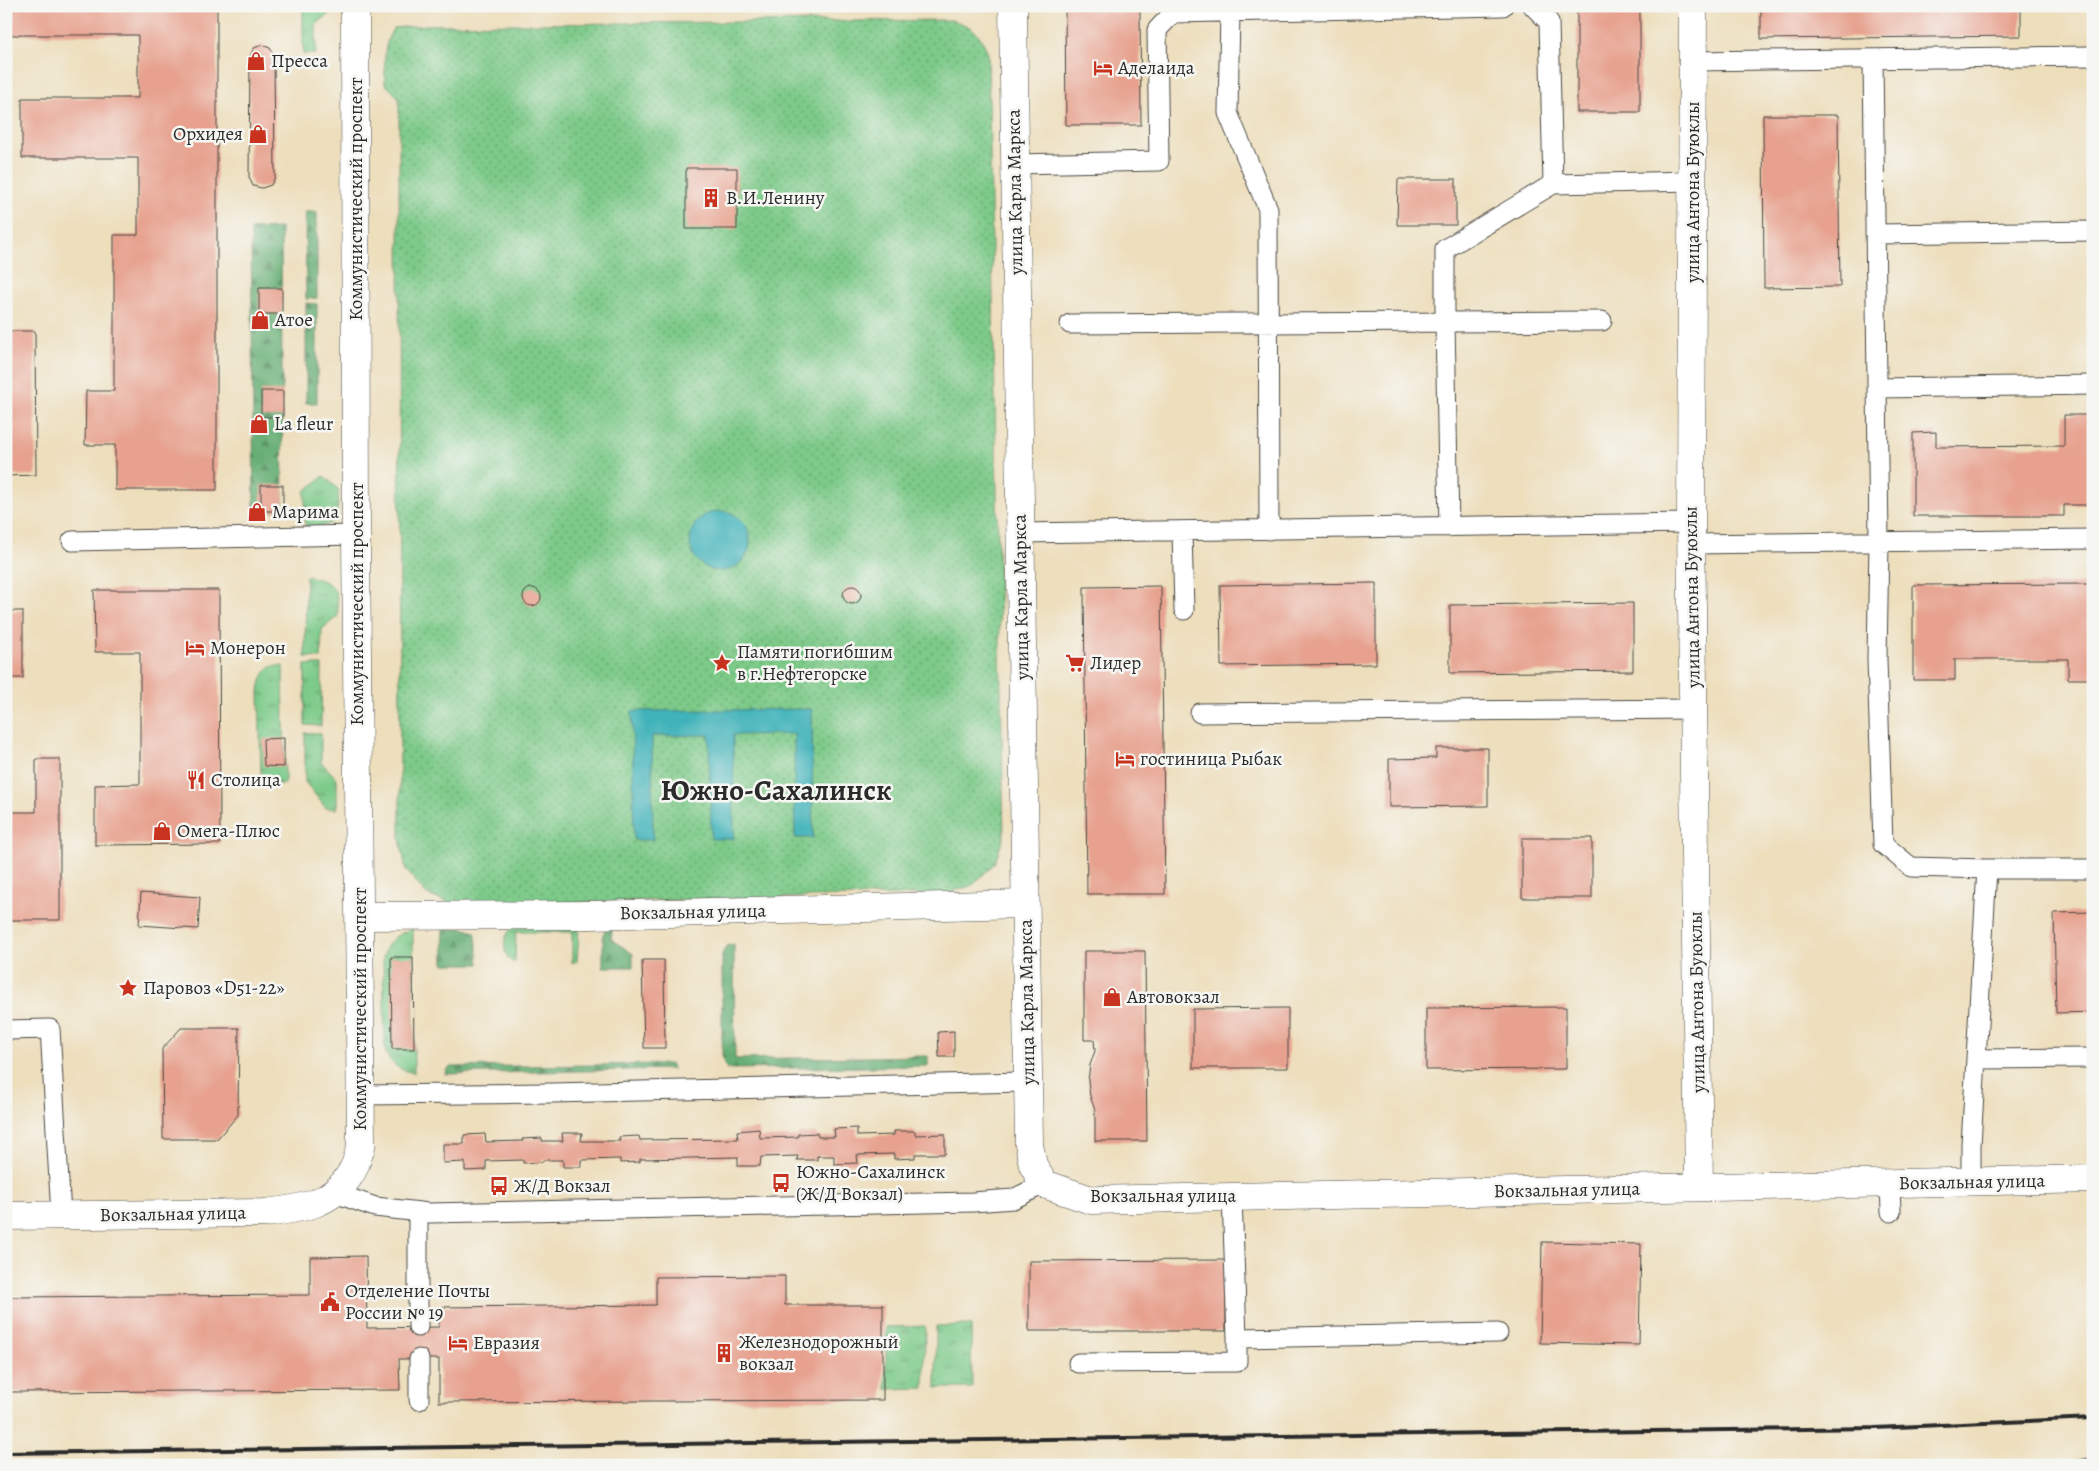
<svg xmlns="http://www.w3.org/2000/svg" width="2099" height="1471" font-family="Alegreya,serif">
<defs>
<pattern id="grass-tufts" width="24" height="20" patternUnits="userSpaceOnUse" patternTransform="scale(1.25)"><rect width="24" height="20" fill="#7dca89"/><path d="M3 7l-1-3M5 7V3M7 7l1-3M15 17l-1-3M17 17v-4M19 17l1-3" fill="none" stroke="#67a470"/></pattern>
<pattern id="forest-firs" width="22" height="20" patternUnits="userSpaceOnUse" patternTransform="scale(1.25)"><rect width="22" height="20" fill="#66ae75"/><path d="M5 1l3.5 6h-7zM16 11l3.5 6h-7z" fill="#548e60"/></pattern>
<pattern id="park-dots" width="8" height="8" patternUnits="userSpaceOnUse" patternTransform="scale(1.25)"><rect width="8" height="8" fill="#7dca89"/><path d="M2 2h.1M6 6h.1" fill="none" stroke="#67a470" stroke-width="1.8" stroke-linecap="round"/></pattern>
</defs>
<rect width="100%" height="100%" fill="#f6f6f2"/>
<filter id="ink" filterUnits="userSpaceOnUse"><feTurbulence type="fractalNoise" baseFrequency=".02" numOctaves="2"/><feDisplacementMap in="SourceGraphic" scale="10" xChannelSelector="R" yChannelSelector="G"/><feConvolveMatrix kernelMatrix="1 2 1 2 8 2 1 2 1" color-interpolation-filters="sRGB"/></filter>
<filter id="wash" filterUnits="userSpaceOnUse"><feTurbulence type="fractalNoise" baseFrequency=".0096" numOctaves="4" result="noise"/><feDisplacementMap in="SourceGraphic" scale="20" xChannelSelector="R" yChannelSelector="G"/><feGaussianBlur stdDeviation="1.12" result="paint"/><feColorMatrix in="noise" values="0 0 0 0 0 0 0 0 0 0 0 0 0 0 0 0 0 1.4 0 .05"/><feComposite in="paint" operator="in"/></filter>
<g filter="url(#wash)">
<rect width="100%" height="100%" fill="#eddebc"/>
<path fill="url(#grass-tufts)" stroke="#547a5a" d="M303,6h28l-2,8 -13,11v29h-13z
M324,476l15,14c-3,32 1,36 -34,37v-36z
M306,576c28,6 32,11 32,40l-16,13 -1,29 -16,-1z
M305,665h17l-1,61 -16,-1z
M273,666h10l2,118c-12,1 -18,0 -24,-10l-2,-83c2,-11 3,-20 14,-25z
M305,733h16v29l16,17v30l-11,-1 -21,-26z
M514,927h63l2,3 -2,31 -5,2v-31h-56l-1,30h-3c-11,-10 -10,-27 2,-35z
M413,929l1,144c-15,-3 -25,-9 -29,-24l-2,-90c3,-18 13,-25 30,-30z
M971,1325l1,63h-36v-62z
M925,1326l-1,62 -38,1v-62z"/>
<path fill="url(#forest-firs)" stroke="#486c50" d="M305,212h12v86l-11,1z
M281,228l2,283h-29l-3,-282z
M306,303l11,1v99h-11z
M613,924l-2,15 22,15v13h-30v-33l5,-8z
M463,928l12,4 1,4 3,28h-35l-1,-35z
M734,944l1,115 193,-3v10l-201,3 -5,-11v-104l4,-8z
M670,1064l3,5 -228,5 2,-4 4,-3z"/>
<path fill="url(#park-dots)" stroke="#547a5a" d="M951,20c22,6 29,12 37,34l16,783 -10,27 -21,21 -28,9 -488,11 -30,-10 -21,-25 -6,-31 -1,-741 -14,-14c0,-19 -3,-41 9,-56l34,-3z"/>
<path fill="#41b2b9" stroke="#366e72" d="M690 541a30 30 0 1 1 60 0a30 30 0 1 1-60 0Z
M812,709l1,129h-18l-1,-104 -61,1 1,104h-23l-2,-104 -57,1 1,104h-19l-2,-129z"/>
<g id="blocks">
<path fill="#e7a18e" d="M6,6h211v484h-102v-45h-30l1,-54h28v-156h24v-77h-116v-60h116v-63h-132z
M1065,6h79l-4,4 1,115h-75z
M1577,6h63v106h-63z
M1761,6h260v30l-260,3z
M262,45l8,3 4,7 1,122 -4,8 -9,3 -9,-2 -4,-9 1,-121 4,-8z
M1763,115h75l2,172 -76,1z
M686,168h51v61h-51z
M1398,179h58v46h-59z
M259,288h23v26h-23z
M6,331h29l1,144 -30,1z
M261,391h22v26h-22z
M2064,415h29v90h-29v11h-151v-83l23,-1v15l128,-1z
M261,485h22v26h-22z
M1376,583v81l-155,2 -1,-81z
M2093,584v95h-25v-20h-113v21h-42v-95z
M843 595a9 9 0 1 1 18 0a9 9 0 1 1-18 0Z
M1161,586l4,308h-78l-3,-307z
M523 597a9 9 0 1 1 18 0a9 9 0 1 1-18 0Z
M94,590h125l1,254 -125,1v-60l45,-1v-132h-45z
M1633,603v68l-183,2v-68z
M6,611h17v67h-17z
M284,738v29l-20,-1 -1,-27z
M1436,748h52v58l-99,1v-48l47,-1z
M36,759h24v161h-54v-108h30z
M1522,838h70v60h-70z
M141,893l59,4 -2,32 -59,-4z
M2093,912v100l-37,1 -2,-100z
M1084,951h61l2,190h-52v-31l-5,-14 -2,-15 2,-16 5,-14 -1,-11h-10z
M391,957h22l1,92h-22z
M642,960h22l1,88h-21z
M1566,1007v62l-140,1v-62z
M1288,1008v60h-95v-59z
M181,1028h58l-1,87 -21,24h-54l-1,-90z
M954,1031v26h-15l-1,-25z
M857,1128v8l37,-1v-4h21v4l30,-1v20h-30v4l-21,1v-5l-37,1 1,8 -24,1v-8h-17v4h-20l1,-4 -37,1 -1,9h-22v-9l-98,2v3l-20,1v-4l-39,1v7h-18v-7h-20v2l-20,1v-3l-37,1v9l-21,1v-9l-22,1v-19h21v-9l21,-1 1,8 37,-1 -1,-2 20,-1v3h21l-1,-8h20l-1,8h39l-1,-4 20,-1 1,4 98,-1 -1,-8 22,-2 1,9 38,-1v-3l19,-1 1,4h17l-1,-8z
M1542,1242l99,2 -2,101 -99,-2z
M366,1256l1,72 72,-1v-20l217,-2v-28l129,-1v29h98v95l-444,2v-43h-40l1,31 -394,2v-95l304,-2v-38z
M1226,1260v71h-197v-70z"/>
</g>
</g>
<g filter="url(#ink)">
<use href="#blocks" fill-opacity="0" stroke="#484641" stroke-width="1"/>
<g fill="none" stroke-linecap="round" stroke-linejoin="round">
<g stroke="#484641" stroke-width="21">
<path id="service" d="M1533,6l16,16 4,162 140,-3
M1230,12l-2,101 40,96 1,321
M1873,59l6,483 -2,117 6,185 28,23 76,2h106
M1693,61l400,-5
M1015,164l144,-3 -2,-131 16,-17 330,-7
M1875,234l218,-3
M1070,324l532,-3
M1877,388l216,-3
M1449,527l-4,-205v-73l108,-65
M1182,531l2,79
M1020,533l671,-10
M72,541l284,-6
M1692,544l401,-5
M1200,713l494,-4
M6,1030l44,-1 11,186
M1976,1059l117,-1
M361,1095l191,-2 476,-11
M1971,1182v-37l16,-276
M1890,1183l1,29
M335,1193l40,14 54,6 544,-11 40,-3 31,-15
M1232,1196l5,142 261,-5
M418,1212v115
M419,1359v41
M1078,1363l159,-1v-24"/>
</g>
<g stroke="#484641" stroke-width="29">
<path id="minor" d="M1693,6l-2,517 8,664
M360,916l230,-1 435,-11
M1044,1184l47,16 1002,-21"/>
</g>
<g stroke="#484641" stroke-width="29">
<path id="tertiary" d="M1013,6l16,1138 4,21 11,19
M6,1216l259,-3c34,-4 68,-8 86,-40 5,-7 7,-18 10,-26l-5,-612 -1,-529"/>
</g>
<use href="#service" stroke="#fff" stroke-width="19"/>
<use href="#minor" stroke="#fff" stroke-width="28"/>
<use href="#tertiary" stroke="#fff" stroke-width="28"/>
<path stroke="#2b2b2b" stroke-width="4" d="M6,1453l1869,-25 218,-10
M2056,1465l37,-6"/>
</g>
</g>
<defs>
<g id="shop-bare" transform="scale(1.5)"><path d="M-5-2.5h2.3a2.7 3.5 0 0 1 5.4 0H5L5.5 6h-11ZM-1.5-2.5h3a1.5 2.3 0 0 0-3 0Z" fill="#c8321e" stroke="#f6f6f2" stroke-width="2.5" paint-order="stroke"/></g>
<g id="hotel-bare" transform="scale(1.5)"><path d="M-6-4.5h1.5V1H6V5H4.5V3h-9V5H-6ZM-4 0a1.8 1.8 0 1 1 3.6 0ZM.5 0V-2.5h3Q6-2.5 6 0Z" fill="#c8321e" stroke="#f6f6f2" stroke-width="2.5" paint-order="stroke"/></g>
<g id="building-bare" transform="scale(1.5)"><path d="M-4-6H4V6H1V3H-1V6H-4ZM-2.5-4.3h1.7v1.8h-1.7ZM.8-4.3h1.7v1.8H.8ZM-2.5-1h1.7V.8h-1.7ZM.8-1h1.7V.8H.8Z" fill="#c8321e" stroke="#f6f6f2" stroke-width="2.5" paint-order="stroke"/></g>
<g id="sight-bare" transform="scale(1.5)"><path d="M0-6L1.8-2.2L6-1.7L2.9 1.2L3.7 5.4L0 3.3L-3.7 5.4L-2.9 1.2L-6-1.7L-1.8-2.2Z" fill="#c8321e" stroke="#f6f6f2" stroke-width="2.5" paint-order="stroke"/></g>
<g id="supermarket-bare" transform="scale(1.5)"><path d="M-6-5.5h2.5l.6 2H6L4.5 2H-2.5L-4.4-4H-6ZM-1.5 3.2a1.3 1.3 0 1 0 .1 0ZM3 3.2a1.3 1.3 0 1 0 .1 0Z" fill="#c8321e" stroke="#f6f6f2" stroke-width="2.5" paint-order="stroke"/></g>
<g id="restaurant-bare" transform="scale(1.5)"><path d="M-5-6h1v4h1v-4h1v4h1v-4h1v5L-1.5 .5V6h-2V.5L-5-1ZM5-6V6H3V1.5H1.5Q1.5-4 5-6Z" fill="#c8321e" stroke="#f6f6f2" stroke-width="2.5" paint-order="stroke"/></g>
<g id="bus-bare" transform="scale(1.5)"><path d="M-5-6H5V4H4V6H2V4H-2V6H-4V4H-5ZM-3.5-4V0h7V-4ZM-3.5 1.2v1.5H-2V1.2ZM2 1.2v1.5H3.5V1.2Z" fill="#c8321e" stroke="#f6f6f2" stroke-width="2.5" paint-order="stroke"/></g>
<g id="civic-bare" transform="scale(1.5)"><path d="M-.6-6.5H3V-4.5H.6V-3L4-1V1h2V6H-6V1h2V-1L-.6-3ZM-1.2 2.5V6h2.4V2.5Z" fill="#c8321e" stroke="#f6f6f2" stroke-width="2.5" paint-order="stroke"/></g>
</defs>
<g fill-rule="evenodd">
<use href="#shop-bare" x="256" y="61"/>
<use href="#hotel-bare" x="1103" y="68"/>
<use href="#shop-bare" x="258" y="134"/>
<use href="#building-bare" x="711" y="198"/>
<use href="#shop-bare" x="260" y="320"/>
<use href="#shop-bare" x="259" y="424"/>
<use href="#shop-bare" x="257" y="512"/>
<use href="#hotel-bare" x="195" y="648"/>
<use href="#sight-bare" x="722" y="663"/>
<use href="#supermarket-bare" x="1075" y="663"/>
<use href="#hotel-bare" x="1125" y="759"/>
<use href="#restaurant-bare" x="196" y="780"/>
<use href="#shop-bare" x="162" y="831"/>
<use href="#sight-bare" x="128" y="988"/>
<use href="#shop-bare" x="1112" y="997"/>
<use href="#bus-bare" x="781" y="1183"/>
<use href="#bus-bare" x="499" y="1186"/>
<use href="#civic-bare" x="330" y="1302"/>
<use href="#hotel-bare" x="458" y="1343"/>
<use href="#building-bare" x="724" y="1353"/>
</g>
<g text-anchor="middle" dominant-baseline="central" stroke-width="5" stroke-linejoin="round" paint-order="stroke">
<g font-size="19" fill="#2b2b2b" stroke="#f6f6f2" text-anchor="start">
<text x="271" y="61">Пресса</text>
<text x="1118" y="68">Аделаида</text>
<text x="243" y="134" text-anchor="end">Орхидея</text>
<text x="726" y="198">В.И.Ленину</text>
<text x="275" y="320">Атое</text>
<text x="274" y="424">La fleur</text>
<text x="272" y="512">Марима</text>
<text x="210" y="648">Монерон</text>
<text x="737" y="652">Памяти погибшим<tspan x="737" dy="22">в г.Нефтегорске</tspan></text>
<text x="1090" y="663">Лидер</text>
<text x="1140" y="759">гостиница Рыбак</text>
<text x="211" y="780">Столица</text>
<text x="177" y="831">Омега-Плюс</text>
<text x="143" y="988">Паровоз «D51-22»</text>
<text x="1127" y="997">Автовокзал</text>
<text x="796" y="1172">Южно-Сахалинск<tspan x="796" dy="22">(Ж/Д Вокзал)</tspan></text>
<text x="514" y="1186">Ж/Д Вокзал</text>
<text x="345" y="1291">Отделение Почты<tspan x="345" dy="22">России № 19</tspan></text>
<text x="739" y="1342">Железнодорожный<tspan x="739" dy="22">вокзал</tspan></text>
<text x="473" y="1343">Евразия</text>
</g>
<g font-size="19" fill="#2b2b2b" stroke="#f6f6f2">
<text transform="translate(1015 192) rotate(-91)">улица Карла Маркса</text>
<text transform="translate(1693 192) rotate(-90)">улица Антона Буюклы</text>
<text transform="translate(356 199) rotate(-90)">Коммунистический проспект</text>
<text transform="translate(1021 597) rotate(-91)">улица Карла Маркса</text>
<text transform="translate(1692 597) rotate(-91)">улица Антона Буюклы</text>
<text transform="translate(357 604) rotate(-90)">Коммунистический проспект</text>
<text transform="translate(693 912) rotate(-1)">Вокзальная улица</text>
<text transform="translate(1027 1002) rotate(-91)">улица Карла Маркса</text>
<text transform="translate(1697 1002) rotate(-91)">улица Антона Буюклы</text>
<text transform="translate(360 1009) rotate(-90)">Коммунистический проспект</text>
<text transform="translate(1972 1182) rotate(-1)">Вокзальная улица</text>
<text transform="translate(1567 1190) rotate(-1)">Вокзальная улица</text>
<text x="1163" y="1196">Вокзальная улица</text>
<text transform="translate(173 1214) rotate(-1)">Вокзальная улица</text>
</g>
<g font-size="29" font-weight="bold" fill="#2b2b2b" stroke="#f6f6f2">
<text x="776" y="790">Южно-Сахалинск</text>
</g>
</g>
<rect width="2099" height="1471" fill="none" stroke="#f6f6f2" stroke-width="25"/>
</svg>
